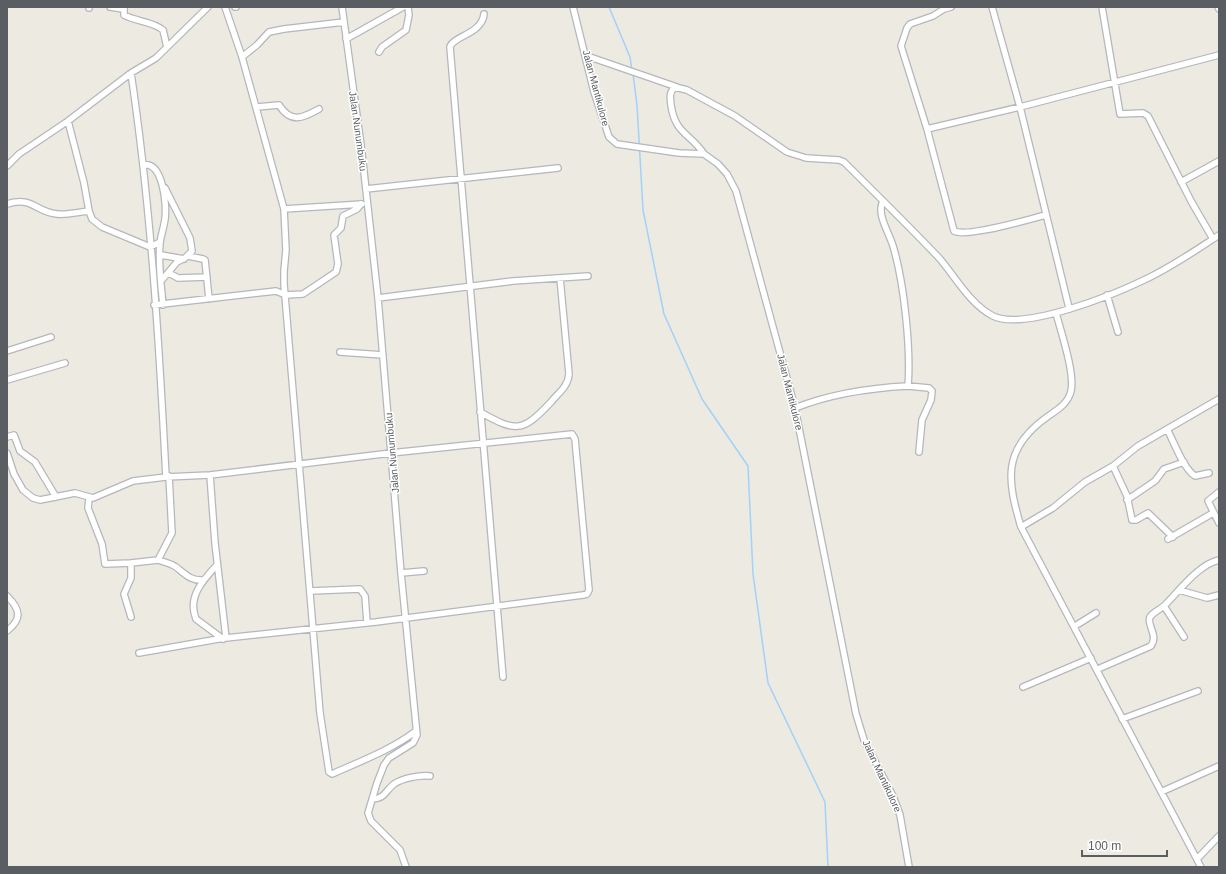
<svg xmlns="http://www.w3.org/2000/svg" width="1226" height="874" font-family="Helvetica,sans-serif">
<rect width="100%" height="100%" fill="#eceae1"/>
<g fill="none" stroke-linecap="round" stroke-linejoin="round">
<path stroke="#a2d1fa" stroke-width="1.5" d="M609,7l21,50 2,14
M633,74l4,31 6,105 21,104 38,85 46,67 5,108 15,109 57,119 3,65"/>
<g stroke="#b4b7bb" stroke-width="8">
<path id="minor" d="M110,7l13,2
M124,7v8c13,7 28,6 39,15l4,17
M225,7l17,50 42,152 2,41 -2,21v13l36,429 9,59 3,2c29,-13 59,-24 84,-43
M235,7h1
M342,7l19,138 17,153 23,275 16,162 -4,8 -24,15 -5,7 -7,18 -9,30 3,8 29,29 6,17
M573,7l21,85 15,45 8,7 62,9 25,1 14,10 9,10 9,17 59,217 61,306 8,26 29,56 7,19 9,52
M951,7l-7,2 -11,7 -23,8 -3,4 -6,18 26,83 27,102c13,7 75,-12 92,-16
M992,7l28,100 49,201
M1102,7l18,107 23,-1 5,3 43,85 22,38
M1218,7l1,2
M89,8v-1
M484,14c-2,20 -31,22 -34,33l53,630
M346,39l57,-32
M379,52l3,-5 24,-17 3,-15 -1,-8
M587,56l90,31
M242,57l15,-12 12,-13 15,-3 60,-7
M131,73c20,134 28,269 35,404l44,-2 181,-22 181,-19 3,5 14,151 -2,4 -4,1 -207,27 -150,16 -11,-95 -5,-68
M257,107l22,-2c12,19 24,13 40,4
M68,121l16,62 5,28 3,8 10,8 48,20 10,-5
M927,129l93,-22 199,-52
M704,154c-14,-21 -29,-20 -33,-49 -1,-7 -2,-13 4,-18l12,3 48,26 52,36 19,6 33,2 5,2c32,32 65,64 96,97 16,19 31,46 53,57 31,15 120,-21 151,-36 26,-12 51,-29 75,-45
M144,165c19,-3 23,40 21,54 -1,8 -4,16 -5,24 -2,20 1,42 3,62
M7,166l12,-12 49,-33 63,-48 25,-15 52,-51
M1181,182l38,-21
M366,189l192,-21
M7,204c26,-8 28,8 50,10 10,1 22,-2 32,-3
M284,209l78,-5
M161,255l23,4
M188,256l15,3 2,1 4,39
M169,273l9,5 29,-1
M161,281l16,-19 8,-4 7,-7 -2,-13 -25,-50
M1107,295l11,37
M378,298l135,-17 75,-5
M154,305l122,-14 10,4 17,-1 33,-22 2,-8 -4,-29 7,-7 2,-12 14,-7 4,-5
M1056,313c5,19 19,60 15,78 -3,13 -14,19 -24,26 -45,32 -40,63 -26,110l180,340
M7,351l44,-14
M340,352l43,3
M7,380l58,-17
M908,386l21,2 3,3 -1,9 -9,20 -3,32
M795,408c35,-14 75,-20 113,-22 3,-37 -4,-104 -15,-140 -4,-14 -17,-32 -10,-45
M480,412c36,20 42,21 71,-10 7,-9 17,-15 18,-28l-9,-96
M1167,429c7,13 16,39 28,47l14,-3
M7,437l7,-2 6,16 15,11 21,35
M7,453l7,21 9,16 10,8 7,2 35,-7 18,5 40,-17 33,-4
M1113,466l14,30 5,24h4l12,-7 25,24
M1219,492l-11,9 11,22
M89,498l-1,10 14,36 3,20 26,-1v15l-7,16 7,23
M1127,500l28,-19 9,-12 20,-7
M1021,527l32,-19 32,-26 28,-16 25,-20 81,-47
M1168,539l45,-26
M158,560c6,2 12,3 18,7 10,8 15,14 28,13
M131,563l27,-3 14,-27 -3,-57
M217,565c-14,15 -30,32 -21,54l27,20
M401,573l23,-2
M1179,590l28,8 12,-3
M310,591l50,-2 5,7 2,26
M7,596c14,14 15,23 0,35
M1164,606l20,31
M1075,626l21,-13
M139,653l85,-15
M1098,669l53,-23c8,-11 -5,-21 -1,-29 3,-5 11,-8 15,-12 14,-14 34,-41 54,-45
M1023,687l68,-29
M1122,719l76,-28
M1161,792l58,-26
M372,799c14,-1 12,-7 22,-15 9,-6 25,-9 36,-8
M1197,859l22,-23"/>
</g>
<use href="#minor" stroke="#fff" stroke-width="5.5"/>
</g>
<g text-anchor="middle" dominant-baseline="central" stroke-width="3" stroke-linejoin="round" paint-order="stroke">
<g font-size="10" fill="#5a5d61" stroke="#fff">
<text transform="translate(596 88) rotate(75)">Jalan Mantikulore</text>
<text transform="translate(358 131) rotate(82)">Jalan Nunumbuku</text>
<text transform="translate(790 392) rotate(76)">Jalan Mantikulore</text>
<text transform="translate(392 453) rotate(-95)">Jalan Nunumbuku</text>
<text transform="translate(882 776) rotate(65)">Jalan Mantikulore</text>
</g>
</g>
<rect width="1226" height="874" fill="none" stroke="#5a5d61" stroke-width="16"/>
<path d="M1082 850v6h85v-6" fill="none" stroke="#5a5d61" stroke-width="2"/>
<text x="1088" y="850" font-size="12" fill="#5a5d61" stroke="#ffffff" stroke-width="3" paint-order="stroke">100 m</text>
</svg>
